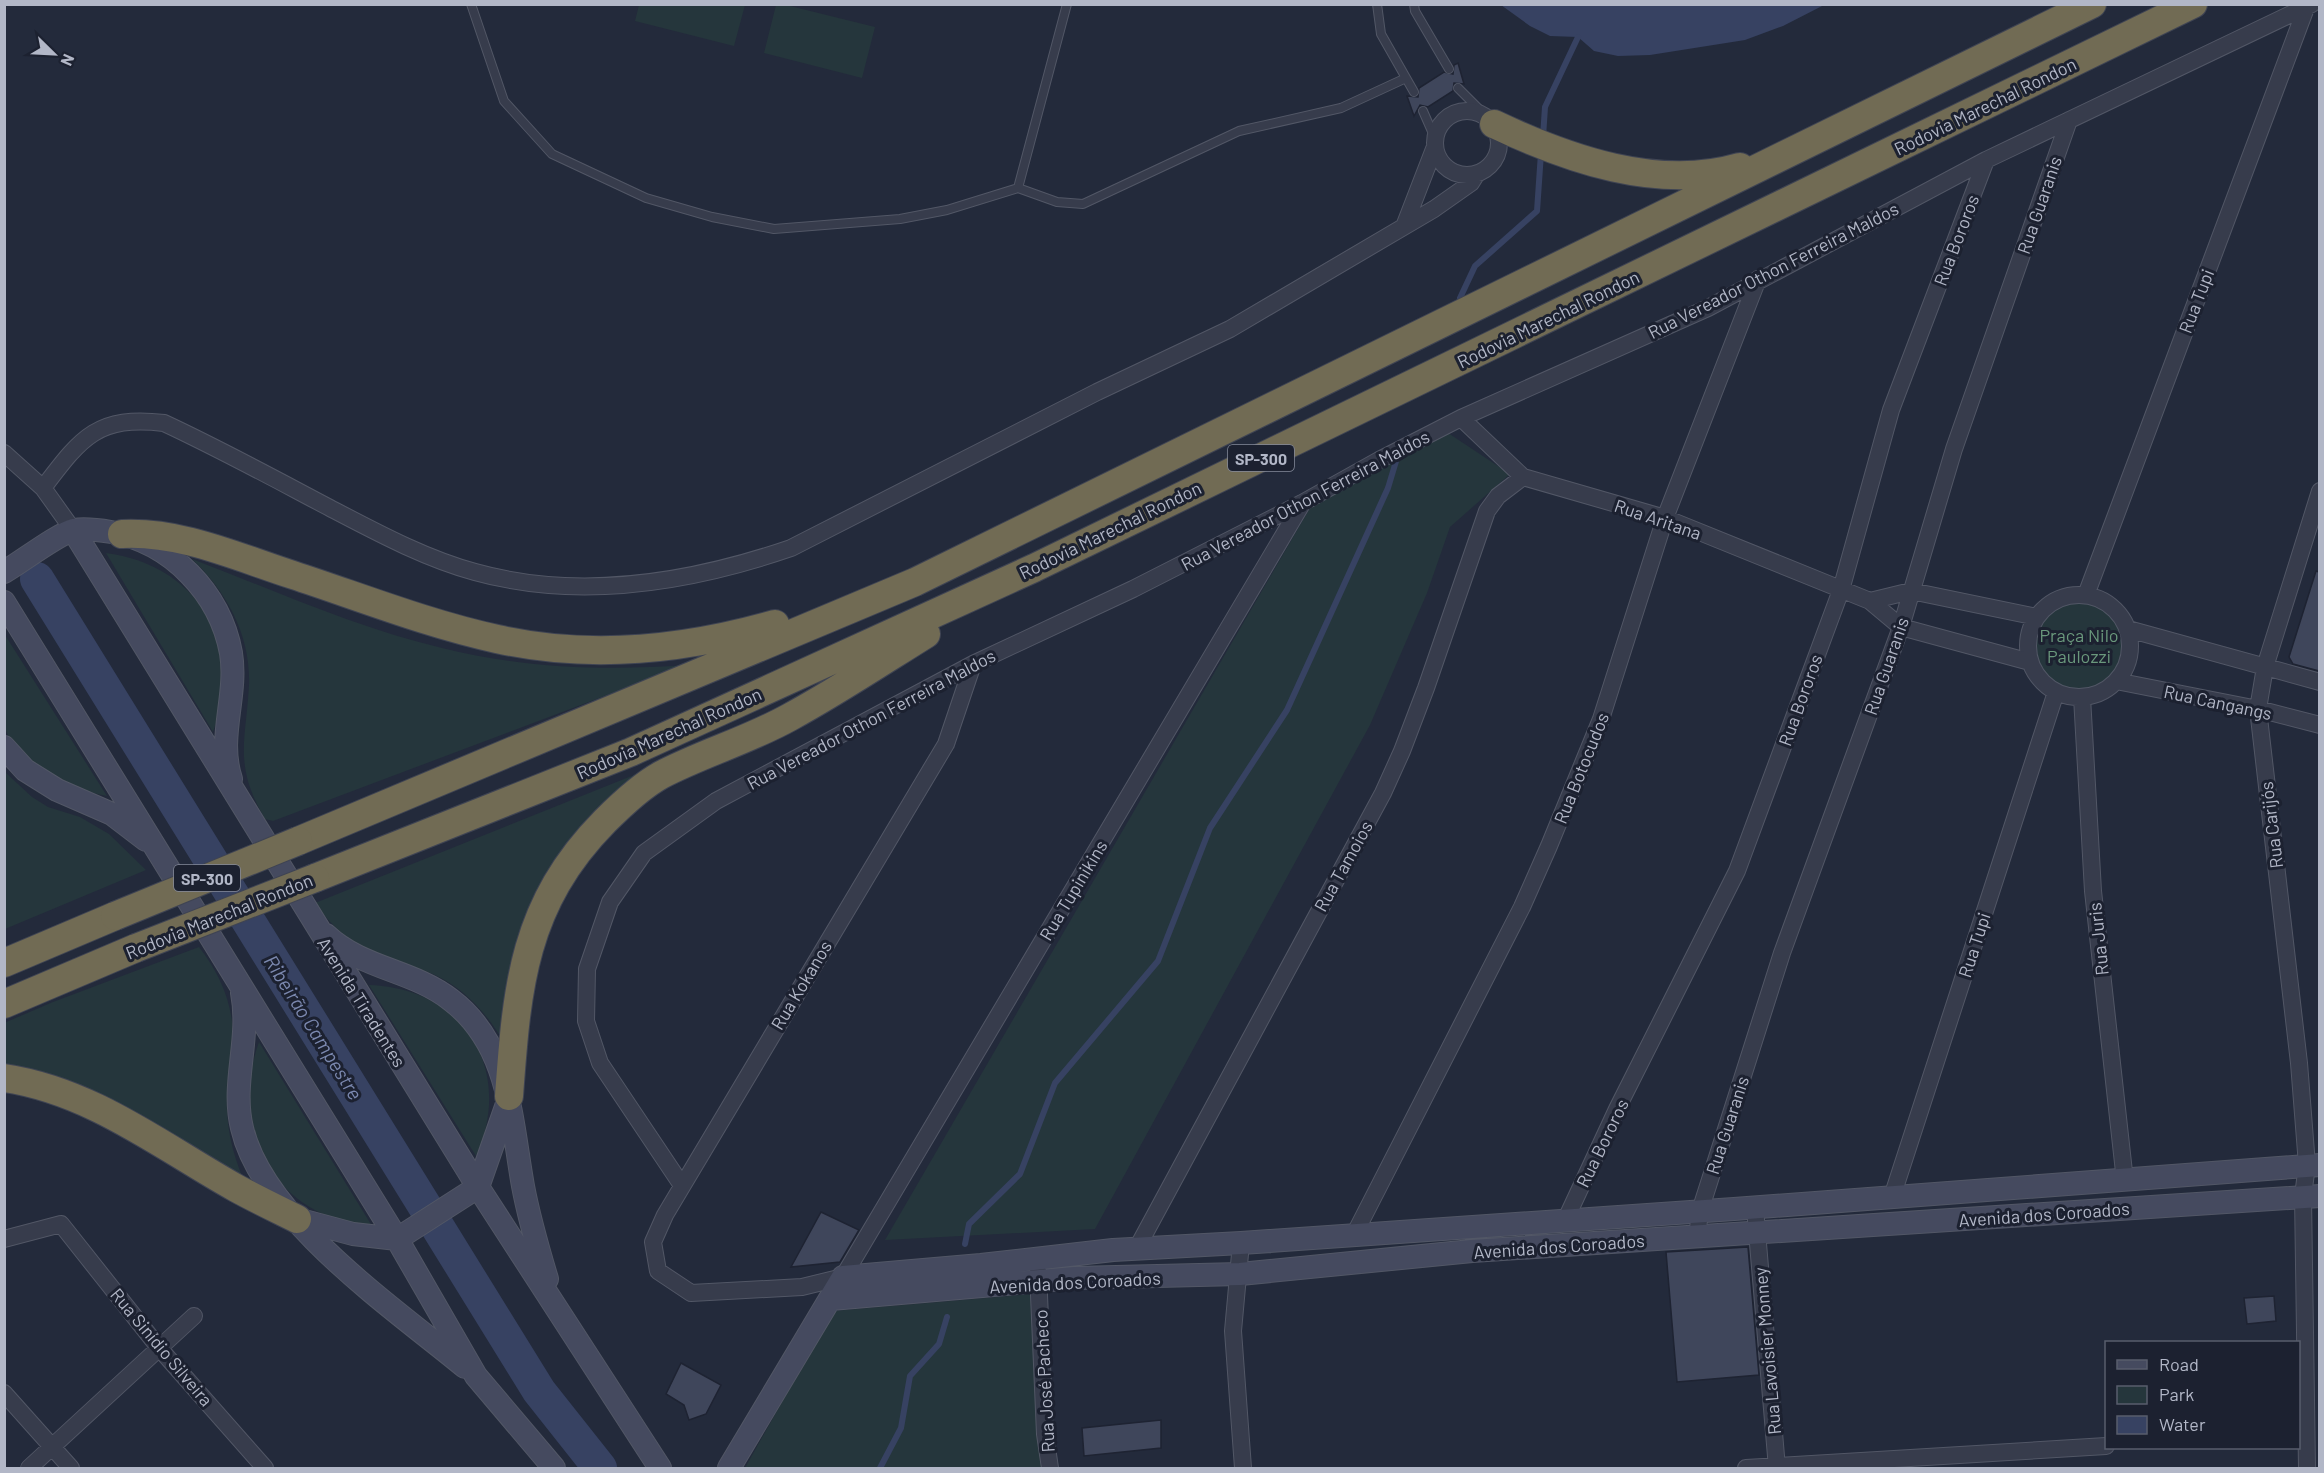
<svg xmlns="http://www.w3.org/2000/svg" width="2324" height="1473" font-family="Barlow,sans-serif">
<rect width="100%" height="100%" fill="#232a3b"/>
<path fill="#25363c" d="M639,5v-1l106,1 -11,41 -99,-25z
M776,5h10l89,22 -13,51 -98,-25z
M1442,429l68,45 -60,53 -23,66 -57,132 -275,504 -210,11 425,-732z
M106,553c92,12 139,91 107,179z
M192,559c82,31 164,69 250,89 81,20 162,23 245,17l-414,156 -8,-2c-32,-55 -19,-77 -16,-134 2,-49 -22,-93 -57,-126z
M2034 645a45 45 0 1 1 90 0a45 45 0 1 1-90 0Z
M5,635l102,161c-35,-6 -88,-32 -102,-67 -4,-13 0,-76 0,-94z
M659,765l-70,54 -83,227c-17,-30 -39,-56 -71,-71 -17,-8 -36,-10 -53,-17 -28,-11 -50,-31 -67,-55z
M5,772l27,25 16,10 32,10 29,17 37,36 -141,59z
M199,947c21,27 35,58 34,94 0,23 -7,45 -6,69 1,26 8,51 19,75 -76,-53 -147,-106 -241,-121l-1,-41 49,-21z
M369,985c95,3 146,85 107,171z
M259,1042l113,184c-17,-3 -34,-5 -49,-12 -67,-30 -88,-107 -64,-172z
M1033,1294l12,174h-300l88,-157z"/>
<path fill="#374262" d="M1501,5h323l-41,21 -38,14 -95,15 -32,1 -24,-5 -16,-14 -28,-1 -20,-10z"/>
<g fill="none" stroke-linecap="round" stroke-linejoin="round">
<path stroke="#374262" stroke-width="6" d="M1543,137l2,-30 33,-70
M1460,298l15,-32 62,-55 4,-58
M965,1244l4,-20 51,-50 35,-91 103,-122 52,-133 77,-118 101,-222 9,-30
M880,1468l21,-40 9,-52 29,-32 8,-27"/>
<path stroke="#374262" stroke-width="34" d="M37,579l502,812 61,77"/>
</g>
<path fill="#3f465b" stroke="#1e2332" stroke-width="1.5" d="M1458,63l6,21 -10,-1 -1,8 -25,16 -8,-2 -6,11 -7,-20 11,1 1,-9 25,-16 9,2 1,-9z
M2316,571l3,1v99l-26,-7 -4,-7z
M821,1212l38,18 -19,32 -49,5z
M1748,1247l11,128 -82,7 -11,-130z
M2274,1296l2,25 -29,3 -3,-26z
M681,1363l40,22 -15,29 -17,6 -5,-15 -18,-11z
M1161,1420v28l-77,8 -2,-28z"/>
<g fill="none" stroke-linecap="round" stroke-linejoin="round">
<g stroke="#525766" stroke-width="10">
<path id="lane" d="M471,4l33,97 48,53 94,44 66,19 62,12 126,-10 47,-9 71,-22 49,-184
M1377,4l4,30 33,58
M1414,4l1,7 34,58
M1458,88l27,27
M1423,111l11,25
M1018,188l39,14 26,2 156,-73 102,-23 65,-30"/>
</g>
<g stroke="#525766" stroke-width="18">
<path id="street" d="M1435 143a32 32 0 1 1 64 0a32 32 0 1 1-64 0Z
M1405,224l29,-75
M1461,418l62,59 142,41 205,83 31,26 129,35
M4,453l39,35 30,42
M43,488c38,-50 54,-73 121,-65 56,26 111,56 166,85 46,24 94,50 145,64 104,29 217,10 316,-24l306,-156 133,-63 204,-120 37,-26 5,-8
M2086,595l220,-587
M2028 646a51 51 0 1 1 102 0a51 51 0 1 1-102 0Z
M1870,601l41,-10 126,26
M2128,629l192,53
M973,664l-27,80 -281,471 -12,27 5,29 33,22 111,-6 41,-10 459,-773
M2116,681l142,28 62,16
M2082,697l11,194 32,290
M681,1184l-81,-121 -14,-42 1,-52 23,-67 34,-49 72,-52 257,-137 160,-75 169,-86 77,-43 82,-42 247,-110 278,-148 326,-156
M1892,1197l164,-505
M1755,1208l22,260
M1565,1221l52,-112 120,-238 104,-281 50,-180 95,-250
M1354,1235l168,-328 27,-61 52,-127 64,-201 93,-239
M1697,1238l3,-27 82,-258 119,-326 53,-178 115,-329
M4,1239l57,-15 99,125 105,119
M1241,1243l-8,88 10,137
M1137,1248l246,-455 19,-42 24,-63 61,-177 11,-15 25,-19
M1038,1272l7,162 5,34
M4,1393l67,75
M29,1468l165,-152
M1746,1468l360,-22
M2307,1468l-4,-272 4,-31 -8,-102 -41,-354 7,-42 55,-176"/>
</g>
<g stroke="#525766" stroke-width="24">
<path id="secondary" d="M73,530l405,657 182,281
M4,572c16,-9 55,-39 70,-42 12,-2 25,0 37,2 60,10 109,61 120,121 7,43 -14,84 0,126
M4,602l393,637 79,137 78,92
M4,747l21,23 32,20 55,24 34,26
M326,935c36,34 87,35 125,65 59,45 60,119 72,186 6,32 15,63 24,93
M242,993c9,46 -11,90 0,135 21,91 153,181 223,239
M297,1219l56,15 44,5 81,-52 30,-86
M831,1299l244,-21 165,-4 232,-23 848,-55
M729,1468l114,-191 138,-12 132,-15 128,-7 493,-34 586,-44"/>
</g>
<g stroke="#3f4453" stroke-width="30">
<path id="highway" d="M1494,124c74,35 164,67 246,43
M122,534c59,-3 115,23 171,41 67,22 135,49 204,64 93,21 187,11 278,-15
M298,841l617,-259 1177,-578
M315,878l316,-126 403,-184 1159,-564
M4,963l111,-47
M4,1004l132,-56
M4,1078c88,13 157,68 232,110 20,11 41,21 61,31
M509,1096c8,-110 14,-192 96,-275 17,-17 36,-35 56,-46 42,-22 88,-35 129,-58 46,-25 91,-55 136,-83"/>
</g>
<use href="#lane" stroke="#373c4c" stroke-width="8"/>
<use href="#street" stroke="#373c4c" stroke-width="16"/>
<use href="#secondary" stroke="#454a5f" stroke-width="22"/>
<use href="#highway" stroke="#716b54" stroke-width="28"/>
<g stroke="#3f4453" stroke-width="30" stroke-linecap="butt">
<path id="highway-bridge" d="M115,916l183,-75
M136,948l179,-70"/>
</g>
<use href="#highway-bridge" stroke="#716b54" stroke-width="28"/>
</g>
<g text-anchor="middle" dominant-baseline="central" stroke-width="6" stroke-linejoin="round" paint-order="stroke">
<g fill="#1c2130" stroke="#858a9a" stroke-width="1.5">
<rect x="1228" y="445" width="66" height="26" rx="4.5"/>
<rect x="174" y="865" width="66" height="26" rx="4.5"/>
</g>
<g font-size="16" font-weight="bold" fill="#b2b7c7">
<text x="1261" y="458">SP-300</text>
<text x="207" y="878">SP-300</text>
</g>
<g font-size="18" fill="#b2b7c7" stroke="#1c2130">
<text transform="translate(1985 106) rotate(-26)">Rodovia Marechal Rondon</text>
<text transform="translate(2039 205) rotate(-71)">Rua Guaranis</text>
<text transform="translate(1956 240) rotate(-69)">Rua Bororos</text>
<text transform="translate(1773 270) rotate(-27)">Rua Vereador Othon Ferreira Maldos</text>
<text transform="translate(2196 301) rotate(-69)">Rua Tupi</text>
<text transform="translate(1548 319) rotate(-26)">Rodovia Marechal Rondon</text>
<text transform="translate(1305 500) rotate(-28)">Rua Vereador Othon Ferreira Maldos</text>
<text transform="translate(1658 519) rotate(19)">Rua Aritana</text>
<text transform="translate(1110 530) rotate(-26)">Rodovia Marechal Rondon</text>
<text transform="translate(1886 666) rotate(-71)">Rua Guaranis</text>
<text transform="translate(1800 700) rotate(-70)">Rua Bororos</text>
<text transform="translate(2218 702) rotate(12)">Rua Cangangs</text>
<text transform="translate(871 719) rotate(-28)">Rua Vereador Othon Ferreira Maldos</text>
<text transform="translate(669 733) rotate(-24)">Rodovia Marechal Rondon</text>
<text transform="translate(1581 768) rotate(-68)">Rua Botocudos</text>
<text transform="translate(2271 825) rotate(-97)">Rua Carijós</text>
<text transform="translate(1343 866) rotate(-61)">Rua Tamoios</text>
<text transform="translate(1073 890) rotate(-59)">Rua Tupinikins</text>
<text transform="translate(219 916) rotate(-22)">Rodovia Marechal Rondon</text>
<text transform="translate(2098 939) rotate(-96)">Rua Juris</text>
<text transform="translate(1974 945) rotate(-72)">Rua Tupi</text>
<text transform="translate(801 985) rotate(-59)">Rua Kokanos</text>
<text transform="translate(362 1002) rotate(58)">Avenida Tiradentes</text>
<text transform="translate(1727 1125) rotate(-72)">Rua Guaranis</text>
<text transform="translate(1602 1143) rotate(-64)">Rua Bororos</text>
<text transform="translate(2044 1214) rotate(-4)">Avenida dos Coroados</text>
<text transform="translate(1559 1246) rotate(-4)">Avenida dos Coroados</text>
<text transform="translate(1075 1282) rotate(-3)">Avenida dos Coroados</text>
<text transform="translate(162 1347) rotate(50)">Rua Sinídio Silveira</text>
<text transform="translate(1767 1351) rotate(-95)">Rua Lavoisier Monney</text>
<text transform="translate(1044 1381) rotate(-93)">Rua José Pacheco</text>
</g>
<g font-size="18" fill="#6a987c" stroke="#1c2130">
<text x="2079" y="635">Praça Nilo<tspan x="2079" dy="21">Paulozzi</tspan></text>
</g>
<g font-size="20" font-style="italic" fill="#7b88af" stroke="#1c2130">
<text transform="translate(314 1027) rotate(58)">Ribeirão Campestre</text>
</g>
</g>
<rect width="2324" height="1473" fill="none" stroke="#b2b7c7" stroke-width="12"/>
<rect x="2105" y="1341" width="195" height="108" fill="#1c2130" stroke="#585d6c" stroke-width="1.5"/>
<rect x="2117" y="1360" width="30" height="9" fill="#454a5f" stroke="#585d6c" stroke-width="1.5"/>
<text x="2159" y="1371" font-size="18" fill="#b2b7c7">Road</text>
<rect x="2117" y="1386" width="30" height="18" fill="#25363c" stroke="#585d6c" stroke-width="1.5"/>
<text x="2159" y="1401" font-size="18" fill="#b2b7c7">Park</text>
<rect x="2117" y="1416" width="30" height="18" fill="#374262" stroke="#585d6c" stroke-width="1.5"/>
<text x="2159" y="1431" font-size="18" fill="#b2b7c7">Water</text>
<g transform="translate(54 54) rotate(114)" stroke="#1c2130" stroke-width="4.5" paint-order="stroke">
<path d="M0-4.5L10 22L0 15L-10 22Z" fill="#b2b7c7"/>
<text y="-9" font-size="16" font-weight="bold" text-anchor="middle" fill="#b2b7c7">N</text>
</g>
</svg>
